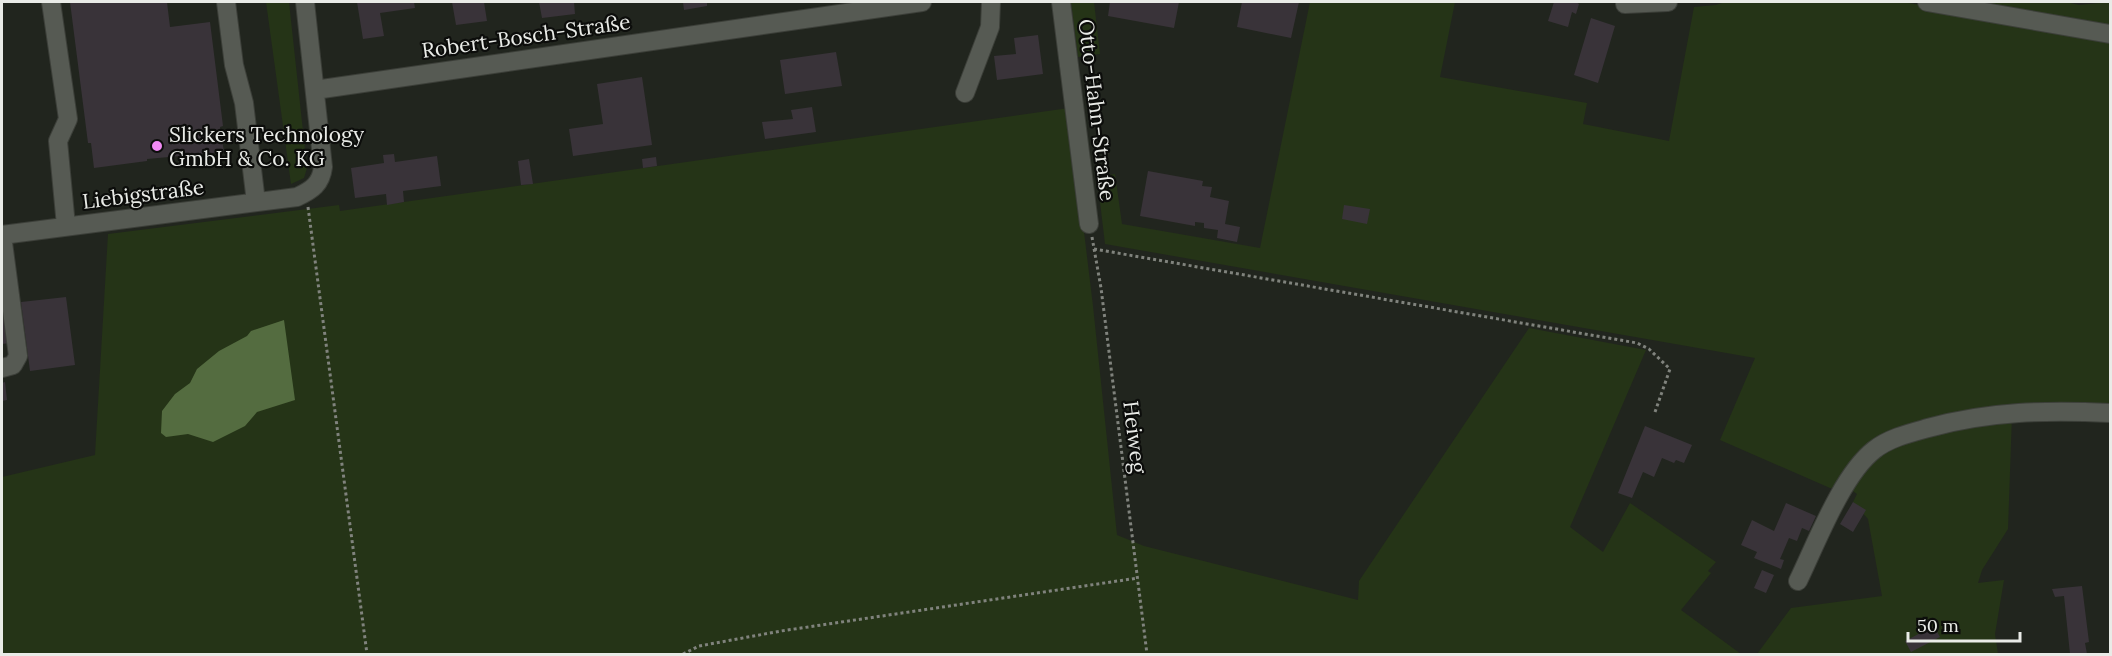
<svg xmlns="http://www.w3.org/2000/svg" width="2112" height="656" font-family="Lora,serif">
<rect width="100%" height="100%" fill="#21251e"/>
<path fill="#253417" d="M266,2h23l18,166 -3,10 -13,6z
M1071,2h23l6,52 -22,3z
M1310,2h145l-15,75 147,26 -4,21 86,17 25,-134 22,-2 9,-3h178l207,36v370l-212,23 -58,57h-10l-110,-48 35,-82 -650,-114 -8,-67 18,-3 7,50 138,24z
M1964,2h102l13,3 31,-3v26z
M1069,108l24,198 24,229 27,11 214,54 1,-19 170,-253 117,22 -76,177 33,25 27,-49 86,59 -8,9 3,2 -30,37 60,44h-1739v-177l93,-22 13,-221 231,-29 1,6z
M2012,415l-4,114 -26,41 -4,13 26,-3 -9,54 3,20h-241l34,-46 91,-12 -14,-77 -15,-17 4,-8 -7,-5 17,-25 31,-23z"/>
<path fill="#546c40" d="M284,320l11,80 -38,12 -12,14 -32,16 -25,-8 -22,3 -5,-4 1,-22 13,-17 15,-11 7,-14 22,-18 28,-15 4,-5z"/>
<path fill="#393339" d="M70,2h97l3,25 40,-5 13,104 -3,1 4,25 -77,7v2l-53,7 -3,-25h-3z
M357,2h57l1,6 -35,5 4,23 -21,3z
M452,2h32l3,19 -31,4z
M539,2h35l1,12 -33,4z
M683,2h24v4l-23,4z
M1110,2h69l-5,26 -66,-12z
M1242,2h57l-8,36 -54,-11z
M1554,2h22l3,2 -3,10 -4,-2 -4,15 -20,-6z
M1591,18l24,8 -17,57 -24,-8z
M1038,35l5,39 -46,6 -3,-24 22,-2 -2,-16z
M836,52l6,34 -57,8 -5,-34z
M642,77l10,68 -79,11 -4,-27 34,-5 -6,-40z
M812,107l4,25 -51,7 -3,-17 31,-3 -2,-9z
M394,154l1,8 42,-6 4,30 -38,5 1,11 -17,3 -1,-11 -31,4 -4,-30 33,-5 -1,-8z
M656,157l1,9 -14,2 -1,-9z
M529,159l4,25 -12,1 -3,-24z
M1148,171l55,10 -1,5 10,1 -2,10 19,4 -4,23 15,3 -3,15 -20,-4 1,-8 -14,-2v-5l-9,-1v4l-55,-10z
M1344,205l26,4 -3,15 -25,-5z
M2,293l8,50 -8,1z
M66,297l9,68 -45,6 -9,-69z
M5,382l2,18 -5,1v-18z
M1645,426l47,19 -8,18 -8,-3 -2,3 -12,-5 -8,19 -11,-5 -11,26 -14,-5z
M1853,502l13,8 -13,22 -13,-8z
M1786,503l30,13 -7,15 -7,-3 -5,13 -8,-3 -9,21 4,1 -3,9 -27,-11 3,-6 -16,-7 11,-25 22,11z
M1762,570l12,5 -8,18 -12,-5z
M2082,586l7,56 -4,1 2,11h-17l-6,-58 -9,1 -3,-8z
M1934,626l6,11 -29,15 -6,-11z"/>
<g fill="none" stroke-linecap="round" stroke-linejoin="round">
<g stroke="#3c3f39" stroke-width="20">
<path id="minor" d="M51,2l17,117 -10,22 8,85
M226,2l8,63 10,38 12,99
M1061,2l28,222
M1927,2l183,32
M1625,4l43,-2
M315,90l607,-88
M965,93l25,-66 1,-25
M2,235l295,-38c15,-7 24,-13 26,-30l-18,-165
M2,368l11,-3 5,-9 -16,-121
M1798,581c18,-37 44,-106 76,-131 15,-12 36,-17 54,-22 61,-17 120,-18 182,-15"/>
</g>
<path stroke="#80837d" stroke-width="3" stroke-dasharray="3 3" stroke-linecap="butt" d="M308,207l59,447
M1092,237l9,51 46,366
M1094,249l543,94 12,6 21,20 -15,43
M683,654l16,-8 82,-15 357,-53"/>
<use href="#minor" stroke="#565a53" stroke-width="18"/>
</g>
<circle fill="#f18af4" stroke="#0c0d0b" stroke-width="2" cx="157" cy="146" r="6"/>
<g text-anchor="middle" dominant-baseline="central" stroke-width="4.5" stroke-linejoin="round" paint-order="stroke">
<g font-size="21" fill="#e9ebe7" stroke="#0c0d0b">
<text transform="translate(526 36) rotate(-8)">Robert-Bosch-Straße</text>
<text transform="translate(1097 110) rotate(83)">Otto-Hahn-Straße</text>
<text transform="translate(143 194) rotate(-7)">Liebigstraße</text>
<text transform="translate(1135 437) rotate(83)">Heiweg</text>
</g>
<g font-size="21" fill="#e9ebe7" stroke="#0c0d0b" text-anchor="start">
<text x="169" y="134">Slickers Technology<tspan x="169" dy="24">GmbH &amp; Co. KG</tspan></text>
</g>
</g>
<rect width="2112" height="656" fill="none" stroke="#e9ebe7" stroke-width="6"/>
<path d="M1908 632v9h112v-9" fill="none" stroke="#e9ebe7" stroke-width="3"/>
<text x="1917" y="632" font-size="18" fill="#e9ebe7" stroke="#0c0d0b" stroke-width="4.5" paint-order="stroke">50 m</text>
</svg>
